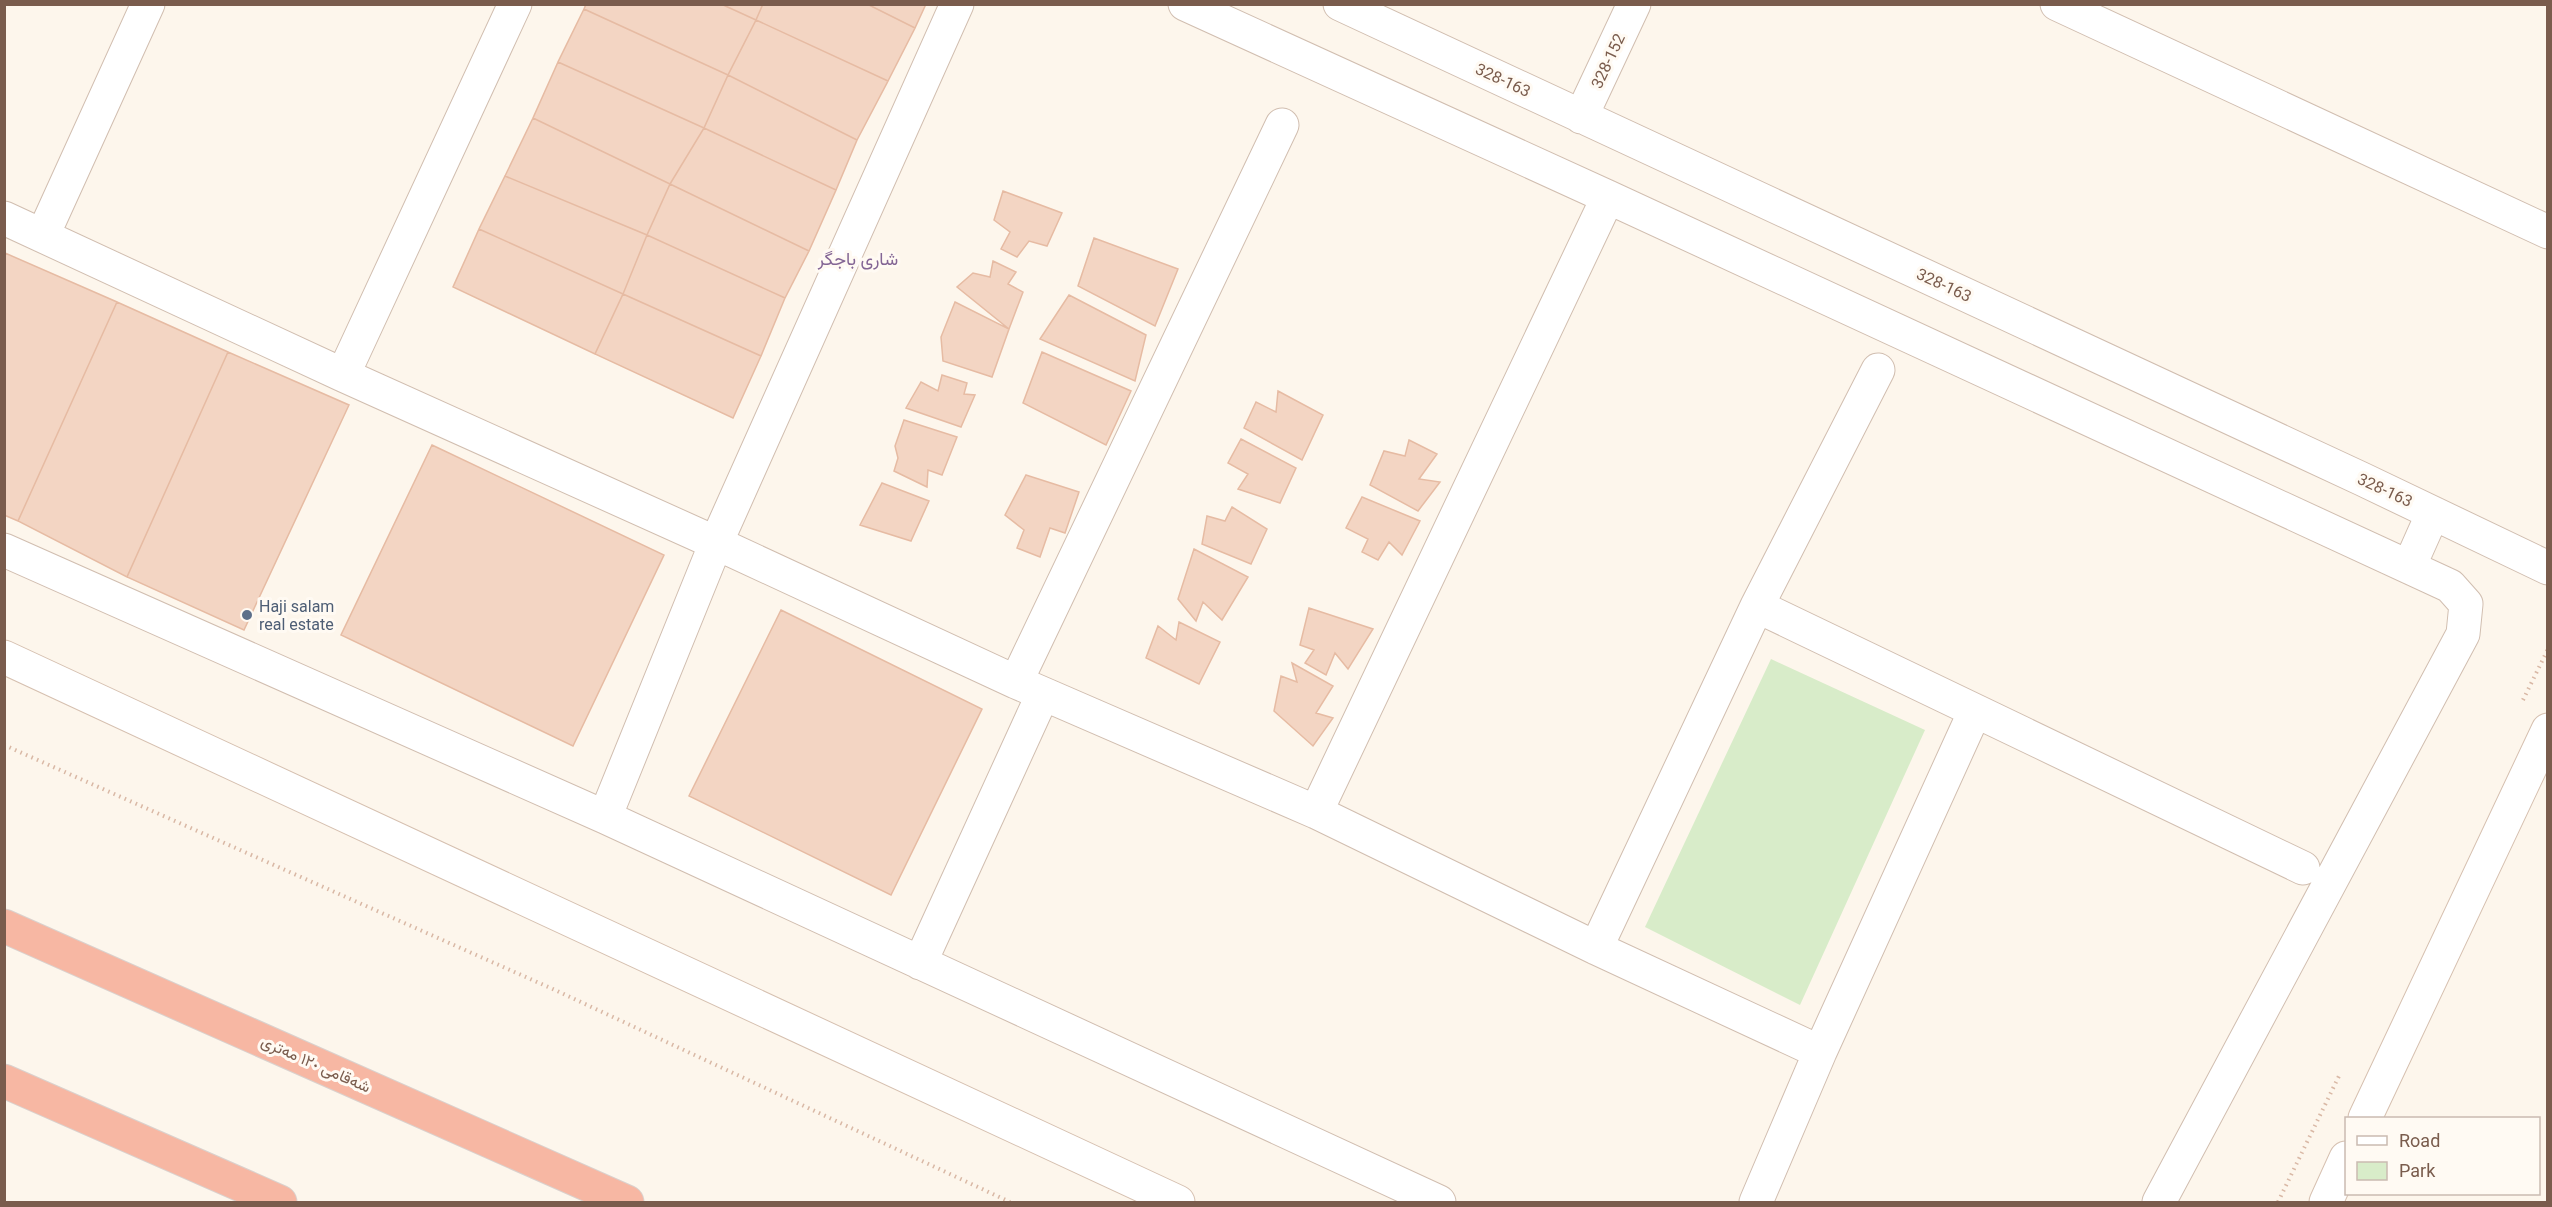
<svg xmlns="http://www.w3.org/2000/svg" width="2552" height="1207" font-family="Roboto,Vazirmatn,sans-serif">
<rect width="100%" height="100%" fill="#fdf6ec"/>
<path fill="#d8ecc9" d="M1771,659l154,71 -125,275 -155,-78z"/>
<path fill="#f3d5c3" stroke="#e6bba3" stroke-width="1.5" d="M586,4h135l35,16 -28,55 -144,-66z
M721,4h42l-7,16z
M763,4h104l48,24 -27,53 -132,-61z
M867,4h59l-11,24z
M584,9l144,66 -24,53 -146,-66z
M756,20l132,61 -31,59 -129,-65z
M558,62l146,66 -34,56 -137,-66z
M728,75l129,65 -21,50 -132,-62z
M533,118l137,66 -23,51 -142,-59z
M704,128l132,62 -27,61 -139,-67z
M505,176l142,59 -24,59 -144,-65z
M670,184l139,67 -24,47 -138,-63z
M1003,191l59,22 -15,33 -18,-5 -12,16 -16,-8 9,-17 -16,-12z
M479,229l144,65 -28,60 -142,-67z
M647,235l138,63 -24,58 -138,-62z
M1094,238l84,31 -23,57 -77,-40z
M5,253l112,49 -99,219 -14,-6z
M993,261l23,11 -8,12 15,8 -14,37 -52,-42 16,-14 17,4z
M623,294l138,62 -28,62 -138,-64z
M1069,295l77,40 -11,46 -95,-42z
M117,302l111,50 -101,225 -109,-56z
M955,302l54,27 -17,48 -49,-16 -2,-24z
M228,352l121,53 -105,225 -117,-53z
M1042,352l89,39 -25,54 -83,-42z
M942,375l25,8 -3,11 11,1 -14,32 -55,-19 15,-26 17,9z
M1278,391l45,24 -21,45 -58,-32 12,-26 20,10z
M904,420l53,17 -15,38 -14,-5 -1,17 -33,-16 4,-13 -3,-12z
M1241,439l55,29 -16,35 -42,-14 10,-15 -20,-11z
M1409,440l28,14 -18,25 21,3 -22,29 -48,-26 14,-34 21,5z
M432,445l232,110 -91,191 -232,-111z
M1026,475l53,17 -14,41 -15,-5 -10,29 -23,-9 7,-18 -19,-15z
M882,483l47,18 -18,40 -51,-16z
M1362,497l58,24 -18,34 -13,-13 -11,18 -16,-8 6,-13 -22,-11z
M1232,507l35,22 -16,35 -49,-20 5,-28 18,5z
M1194,549l54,28 -26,43 -19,-18 -7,19 -18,-22z
M1309,608l64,21 -25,40 -13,-16 -9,22 -21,-12 9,-13 -14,-5z
M781,610l201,99 -91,186 -202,-99z
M1179,622l41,20 -21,42 -53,-26 12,-32 18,14z
M1292,663l41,23 -17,27 17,5 -20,28 -39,-35 7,-35 16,6z"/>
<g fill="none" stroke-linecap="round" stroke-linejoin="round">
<g stroke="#d1beb0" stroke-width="35">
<path id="street" d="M1185,4l423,193 842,389 16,18 -3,30 -304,568
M1340,4l1022,475 186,89
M2057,4l491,228
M1581,117l53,-113
M4,218l339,157 373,168 300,139 300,130 280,136 224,104
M43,235l105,-231
M343,375l172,-371
M4,550l601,267 834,385
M2409,567l24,-54
M1757,606l546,262
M1016,682l266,-557
M1316,812l292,-615
M605,817l111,-274 241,-539
M1596,948l161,-342 121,-236
M920,963l123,-269
M1756,1202l64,-150 155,-341"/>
</g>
<g stroke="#d6c0b0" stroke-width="35">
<path id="secondary" d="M4,657l1174,545
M2365,1118l183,-388
M2326,1202l20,-44"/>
</g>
<g stroke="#dad1cd" stroke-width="35">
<path id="highway" d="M4,926l623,276
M4,1081l276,121"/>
</g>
<path stroke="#d9b8a5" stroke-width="4" stroke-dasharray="1.5 4.5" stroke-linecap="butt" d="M2523,700l25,-51
M4,745l551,245 455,212
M2278,1202l61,-126"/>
<use href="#street" stroke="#fff" stroke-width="33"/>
<use href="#secondary" stroke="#fff" stroke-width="33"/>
<use href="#highway" stroke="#f7b7a3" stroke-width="33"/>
</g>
<circle fill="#5c6f8a" stroke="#fffaf3" stroke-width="2" cx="247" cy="615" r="6"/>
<g text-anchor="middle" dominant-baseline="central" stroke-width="6" stroke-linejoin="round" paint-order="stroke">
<g font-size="16" fill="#7a5c4d" stroke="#fffaf3">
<text transform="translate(1608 61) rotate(-65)">328-152</text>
<text transform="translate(1503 80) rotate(25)">328-163</text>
<text transform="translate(1944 285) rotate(25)">328-163</text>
<text transform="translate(2385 490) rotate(25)">328-163</text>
<text transform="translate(316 1064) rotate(24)">شەقامی ١٢٠ مەتری</text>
</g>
<g font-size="16" fill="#4e5e75" stroke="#fffaf3" text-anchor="start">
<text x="259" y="606">Haji salam<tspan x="259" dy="18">real estate</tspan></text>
</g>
<g font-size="18" fill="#846695" stroke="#fffaf3">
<text x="858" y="258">شاری باجگر</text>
</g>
</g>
<rect width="2552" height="1207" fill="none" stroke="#7a5c4d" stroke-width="12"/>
<rect x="2345" y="1117" width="195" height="78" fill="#fffaf3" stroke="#cabbb1" stroke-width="1.5"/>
<rect x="2357" y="1136" width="30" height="9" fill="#ffffff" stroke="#cabbb1" stroke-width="1.5"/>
<text x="2399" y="1147" font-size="18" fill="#7a5c4d">Road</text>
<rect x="2357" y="1162" width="30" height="18" fill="#d8ecc9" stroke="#cabbb1" stroke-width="1.5"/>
<text x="2399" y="1177" font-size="18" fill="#7a5c4d">Park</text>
</svg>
